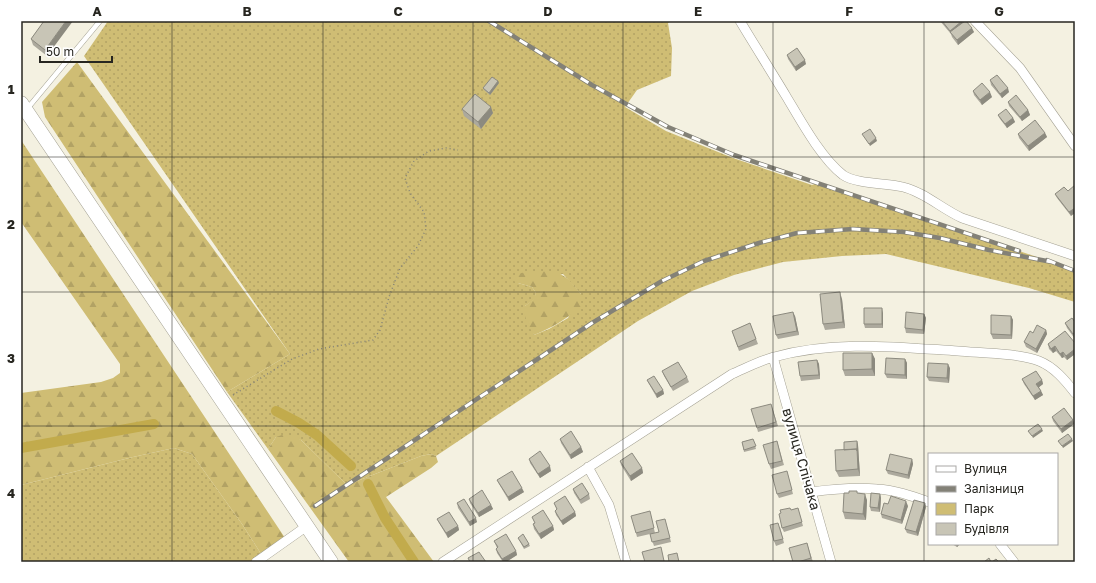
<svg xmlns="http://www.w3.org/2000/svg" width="1096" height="583" font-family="'Golos Text',sans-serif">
<defs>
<pattern id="green-dots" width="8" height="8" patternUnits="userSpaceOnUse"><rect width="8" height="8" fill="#cfbd74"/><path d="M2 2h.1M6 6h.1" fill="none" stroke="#b2a264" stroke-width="1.8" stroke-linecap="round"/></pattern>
<pattern id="forest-firs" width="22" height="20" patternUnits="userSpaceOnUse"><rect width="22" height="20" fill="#cfbd74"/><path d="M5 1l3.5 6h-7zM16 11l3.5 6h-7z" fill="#b2a264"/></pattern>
</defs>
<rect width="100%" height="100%" fill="#f4f1e1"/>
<path fill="url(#green-dots)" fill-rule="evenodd" d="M108,21h563l-3,2 4,25 -1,28 -34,14 -12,17 41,24 67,27 79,27 5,-2 235,79 23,9v31l-46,-14 -143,-34 -44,2 -59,6 -49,13 -42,16 -54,30 -202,135 -5,-2 -10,2 -74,29 -46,-45 -25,-3 -8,12 -41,-57 63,-38 -206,-298zM563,274l18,20 -13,24 -19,11 -15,6 -9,-29 10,-7 1,-6 -4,-6 -14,-4z
M174,448l18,6 50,70 21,33 -7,5h-235v-77l112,-28z"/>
<path fill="url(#forest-firs)" d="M77,62l213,292 -63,38 -182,-275 -3,-15z
M21,140l266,401 -24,16 -21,-33 -50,-70 -18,-6 -41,9 -112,28v-92l80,-11 12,-4 7,-5v-9l-99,-142z
M532,271c29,1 31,0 49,23v13c-15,12 -29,21 -47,28l-6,-10 -5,-16 2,-3 9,-7 2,-6 -4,-6 -14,-4 -4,-2 -1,-4 3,-3z
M282,435h9l10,5 46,45 74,-29 10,-2 5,2 2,6 -7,6 -45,29 48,65h-85l-81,-113 8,-12z"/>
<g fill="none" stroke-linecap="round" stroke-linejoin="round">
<path stroke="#c2ab4c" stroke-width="10" d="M276,411l23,12 18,12 34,31
M21,448l133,-24
M368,484l17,34 29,44"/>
<g stroke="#a3a092" stroke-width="5.5">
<path id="lane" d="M27,109l73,-88"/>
</g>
<g stroke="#a3a092" stroke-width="10">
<path id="street" d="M740,21c15,25 31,50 46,75 15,25 35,62 57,79 13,9 44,8 60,12 21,5 39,22 59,31l113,38
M975,21l45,47 55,78
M773,357l58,205
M588,467l21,38 17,57
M811,492c22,-3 44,-5 66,-3 18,1 35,7 52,13
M1000,544l14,18
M256,562l51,-36
M443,562l289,-188c14,-6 27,-13 42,-17 60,-17 122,-10 184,-6 22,2 60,2 81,10 15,6 26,19 36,32"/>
</g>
<g stroke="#a3a092" stroke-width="15">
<path id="primary" d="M21,103l310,459"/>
</g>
<path stroke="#858378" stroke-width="1.5" stroke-dasharray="1 3" stroke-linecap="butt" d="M233,395l59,-36 27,-10 54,-9 7,-10 9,-33 11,-29 18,-22 8,-17 -2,-17 -14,-19 -5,-15 9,-17 15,-10 17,-3 12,2"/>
<use href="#lane" stroke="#fff" stroke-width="4.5"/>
<use href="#street" stroke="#fff" stroke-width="9"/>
<use href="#primary" stroke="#fff" stroke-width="14"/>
<g stroke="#838177" stroke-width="4.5">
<path id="rail" d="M489,21l103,64 76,42 66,28 285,96
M1047,260l28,11
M315,506l277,-183 70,-42 42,-20 55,-18 38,-10 56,-4 51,3 36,6 49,12 63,12"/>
</g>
<use href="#rail" stroke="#fff" stroke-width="3" stroke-dasharray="9" stroke-linecap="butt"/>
</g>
<path fill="#aca99d" d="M44,21l3,35 -14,-11 -2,-6z
M940,21h22v2l12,9 -16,13 -6,-8 -1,-3z
M787,55l19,9 -10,7 -8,-12z
M990,80l19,12 -7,6 -11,-13z
M499,83l-9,12 -6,-5 -1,-2z
M973,91l19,6 -10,8 -8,-10z
M1008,102l20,8 2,5 -8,6 -13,-15z
M462,109l31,4 -12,16 -17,-13z
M998,115l15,3 2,4 -8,6 -7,-9z
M1045,133l2,4 -18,14 -10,-13 -1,-4z
M1064,187l7,29 -14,-18 -2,-4z
M842,299l3,29 -20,2 -2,-6z
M883,313v15h-18l-1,-4z
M924,314l2,4 -2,16 -18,-1 -1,-5z
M795,316l4,19 -21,4 -2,-4z
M1011,316l2,4 -1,19h-19l-2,-5z
M1075,322v17l-8,-11 -2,-5z
M750,323l8,21 -19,7 -7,-20z
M1046,330l1,4 -10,19 -11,-6 -2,-5 9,-9z
M1075,343v11l-8,6 -3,-3 -2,1 -6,-7 -3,2 -4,-4 -1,-5z
M872,353l3,6v17h-30l-2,-6z
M905,359l2,4v16l-20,-1 -2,-4z
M817,360l2,4 1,15 -19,2 -1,-5z
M950,368l-1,15 -20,-2 -2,-4z
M662,371l25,6 2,5 -16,9 -9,-15z
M1022,379l20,1 1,4 -4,3 4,8 -8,5 -11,-16z
M647,380l16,10 1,4 -7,4 -8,-14z
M771,404l7,22 -20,6 -1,-4z
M1052,417l21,3 1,4 -12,9 -9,-12z
M560,439l21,8 2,5 -12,7 -10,-16z
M753,439l3,10 -12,3 -2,-10z
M777,441l7,24 -13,4 -2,-5z
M857,441l1,4 2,31 -21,1 -3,-6 8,-21z
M529,459l22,12 -11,7 -10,-15z
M912,459l1,5 -4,15 -21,-5 -2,-4z
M620,461l22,7 1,5 -12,8 -10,-16z
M788,475l5,19 -14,4 -2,-4z
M497,480l27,12 -15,9 -10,-17z
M573,489l16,5 1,5 -9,5 -7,-11z
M858,494l9,6 -1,20 -21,-1 -2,-7z
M880,494l1,4 -1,14 -9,-1 -1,-4z
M469,499l22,6 2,4 -14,8 -9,-14z
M457,503l20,19 -7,4 -12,-18z
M554,503l21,9 1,4 -13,9 -7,-10 -1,-4 2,-1z
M925,503l1,4 -8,29 -11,-3 -2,-4z
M888,504l20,2 -6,18 -20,-6 -1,-4z
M798,508l5,18 -19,6 -2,-4 9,-18z
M651,516l4,17 4,-1 7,-9 5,19 -17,4 -4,-12 -13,3 -1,-4z
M532,517l21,9 1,4 -13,9 -7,-10 -1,-5 2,-1z
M437,519l21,7 1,4 -11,8 -9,-15z
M780,527l4,16 -8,3 -2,-5z
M518,538l11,6 1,2 -6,3z
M494,541l22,10 1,4 -11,7h-3l-6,-9 -1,-4 1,-1z
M807,543l6,19h-20z
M952,544h8l-3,3z"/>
<path fill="#8c8a7f" d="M66,21h7l-26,35 -2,-6z
M962,21l2,5 -13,7 -1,-2z
M972,28l2,4 -16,13 -1,-5z
M805,60l1,4 -10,7 -1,-4z
M498,81l1,2 -9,12 -1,-2z
M1008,88l1,4 -7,6 -2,-4z
M990,92l2,5 -10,8 -2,-5z
M491,107l2,6 -12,16 -3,-7z
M1028,110l2,5 -8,6 -2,-4z
M1013,118l2,4 -8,6 -2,-4z
M1045,133l2,4 -18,14 -1,-5z
M876,138l1,3 -7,5 -1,-2z
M1075,208v5l-4,3 -2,-4z
M840,292l2,7 3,29 -2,-6z
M882,308l1,5v15l-1,-4z
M793,312l2,4 4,19 -2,-4z
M924,314l2,4 -2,16 -1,-4z
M1011,316l2,4 -1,19 -1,-4z
M1046,330l1,4 -10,19 -1,-4z
M1055,346l1,5 -3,2 -2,-4z
M1075,349v5l-8,6 -1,-4z
M1063,352l1,5 -2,1 -2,-4z
M872,353l3,6v17l-3,-7z
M905,359l2,4v16l-2,-4z
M817,360l2,4 1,15 -1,-4z
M948,364l2,4 -1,15 -2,-5z
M1042,380l1,4 -5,4 -2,-4z
M663,390l1,4 -7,4 -1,-4z
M1041,391l2,4 -8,5 -2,-4z
M1073,420l1,4 -12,9 -1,-4z
M1042,429l1,2 -10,7 -1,-2z
M1072,439l1,2 -10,7 -1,-2z
M857,441l1,4 2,31 -2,-7 -1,-20z
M581,447l2,5 -12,7 -1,-4z
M912,459l1,5 -4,15 -1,-4z
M550,466l1,5 -11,7 -2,-4z
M642,468l1,5 -12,8 -1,-5z
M522,488l2,4 -15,9 -1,-4z
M865,494l2,6 -1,20 -3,-6z
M880,494l1,4 -1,14 -2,-4z
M906,501l2,5 -6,18 -1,-4z
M925,503l1,4 -8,29 -2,-4z
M491,505l2,4 -14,8 -1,-4z
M575,512l1,4 -13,9 -2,-4z
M476,518l1,4 -7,4 -1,-4z
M458,526l1,4 -11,8 -2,-5z
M553,526l1,4 -13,9 -2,-5z
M956,544h4l-3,3z
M516,551l1,4 -11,7h-3l-1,-3z"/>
<path fill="#c8c5b6" stroke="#8c8a7f" d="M44,21h22l-21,29 -14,-11z
M942,21h20l-12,10z
M965,21h1l6,7 -15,12 -7,-8z
M797,48l8,12 -10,7 -8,-12z
M997,75l11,13 -8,6 -10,-14z
M492,77l6,4 -9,12 -6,-5z
M982,83l8,9 -10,8 -7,-9z
M475,94l16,13 -13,15 -16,-13z
M1016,95l12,15 -8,7 -12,-15z
M1006,109l7,9 -8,6 -7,-9z
M1035,120l10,13 -17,13 -10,-12z
M870,129l6,9 -7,6 -7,-10z
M1075,185v13l-1,1 1,1v8l-6,4 -14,-18 9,-7 4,4z
M840,292l3,30 -20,2 -3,-30z
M864,308h18v16h-18z
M793,312l4,19 -21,4 -3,-19z
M906,312l18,2 -1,16 -18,-2z
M991,315l20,1v19l-20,-1z
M1072,318l3,4v11l-2,1 -8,-11z
M750,323l6,16 -18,8 -6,-16z
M1037,325l9,5 -10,19 -12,-7 6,-11 3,2z
M1065,331l10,12v6l-9,7 -3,-4 -3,2 -5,-8 -4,3 -3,-5z
M843,353h29v16l-29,1z
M886,358l19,1v16l-20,-1z
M817,360l2,15 -19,1 -2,-14z
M678,362l9,15 -16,10 -9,-16z
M928,363l20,1 -1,14 -20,-1z
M1036,371l6,9 -6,4 5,7 -8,5 -11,-17z
M654,376l9,14 -7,4 -9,-14z
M771,404l5,18 -19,6 -6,-19z
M1064,408l9,12 -12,9 -9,-12z
M1038,424l4,5 -10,7 -4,-5z
M571,431l10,16 -11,8 -10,-16z
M1068,434l4,5 -10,7 -4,-5z
M753,439l3,7 -12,4 -2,-8z
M777,441l5,20 -13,3 -6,-19z
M857,441v10v-2l-13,1v-8z
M857,449l1,20 -22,2 -1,-21z
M540,451l10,15 -12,8 -9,-15z
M632,453l10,15 -12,8 -10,-15z
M890,454l22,5 -4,16 -22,-5z
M512,471l10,17 -14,9 -11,-17z
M787,471l5,19 -15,4 -5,-19z
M582,483l7,11 -9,6 -7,-11z
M482,490l9,15 -13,8 -9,-14z
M849,491h8v2l8,1 -2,20 -20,-2 1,-19h5z
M871,493l9,1 -2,14 -8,-1z
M565,496l10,16 -14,9 -6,-10 2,-2 -3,-6z
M891,496l15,5 -5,19 -20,-6 3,-11 4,1z
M464,499l12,19 -7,4 -12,-19z
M914,500l11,3 -9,29 -11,-3z
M790,508l1,2 7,-2 4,14 -20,6 -3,-14 2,-1 -1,-3z
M543,510l10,16 -14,8 -6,-10 2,-1 -3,-6z
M650,511l4,17 -18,5 -5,-17z
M449,512l9,14 -12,7 -9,-14z
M665,519l5,19 -18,4 -2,-8 9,-2 -3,-11z
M778,523l5,16 -9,2 -4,-16z
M506,534l10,17 -14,8 -6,-10 2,-2 -4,-6z
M523,534l6,10 -5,3 -6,-9z
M807,543l4,15 -13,4h-5l-4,-14z
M661,547l3,14 -3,1h-16l-3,-10z
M479,552l7,10h-16l-2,-4z
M677,553l2,9h-10l-1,-7z
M989,558l2,4h-7z
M996,559l3,3h-7z"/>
<path fill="none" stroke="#272620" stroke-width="1" stroke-opacity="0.55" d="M172,21v541M323,21v541M473,21v541M623,21v541M773,21v541M924,21v541M21,157h1054M21,292h1054M21,426h1054"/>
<g text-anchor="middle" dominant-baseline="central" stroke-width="4" stroke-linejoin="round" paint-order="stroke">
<g font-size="14" fill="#272620" stroke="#fff">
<text transform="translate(802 459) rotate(74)">вулиця Спічака</text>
</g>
</g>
<rect width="1096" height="583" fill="none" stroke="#ffffff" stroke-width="44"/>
<rect x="928" y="453" width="130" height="92" fill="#ffffff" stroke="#a9a8a6"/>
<rect x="936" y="466" width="20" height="6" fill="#ffffff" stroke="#a9a8a6"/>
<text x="964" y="473" font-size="12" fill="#272620">Вулиця</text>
<rect x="936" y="486" width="20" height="6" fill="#838177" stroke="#a9a8a6"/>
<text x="964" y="493" font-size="12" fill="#272620">Залізниця</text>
<rect x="936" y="503" width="20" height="12" fill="#cfbd74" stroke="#a9a8a6"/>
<text x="964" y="513" font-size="12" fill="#272620">Парк</text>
<rect x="936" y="523" width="20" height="12" fill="#c8c5b6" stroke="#a9a8a6"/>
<text x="964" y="533" font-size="12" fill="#272620">Будівля</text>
<path d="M40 56v6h72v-6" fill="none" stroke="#272620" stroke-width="2"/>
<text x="46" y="56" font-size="12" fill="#272620" stroke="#ffffff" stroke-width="3" paint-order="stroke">50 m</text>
<rect x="22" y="22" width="1052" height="539" fill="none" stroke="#272620" stroke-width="1.5"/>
<g font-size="13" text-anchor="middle" font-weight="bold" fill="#272620">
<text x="97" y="16">A</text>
<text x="247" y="16">B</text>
<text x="398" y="16">C</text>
<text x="548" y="16">D</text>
<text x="698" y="16">E</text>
<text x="849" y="16">F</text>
<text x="999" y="16">G</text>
<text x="11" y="94">1</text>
<text x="11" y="229">2</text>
<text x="11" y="363">3</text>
<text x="11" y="498">4</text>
</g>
</svg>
